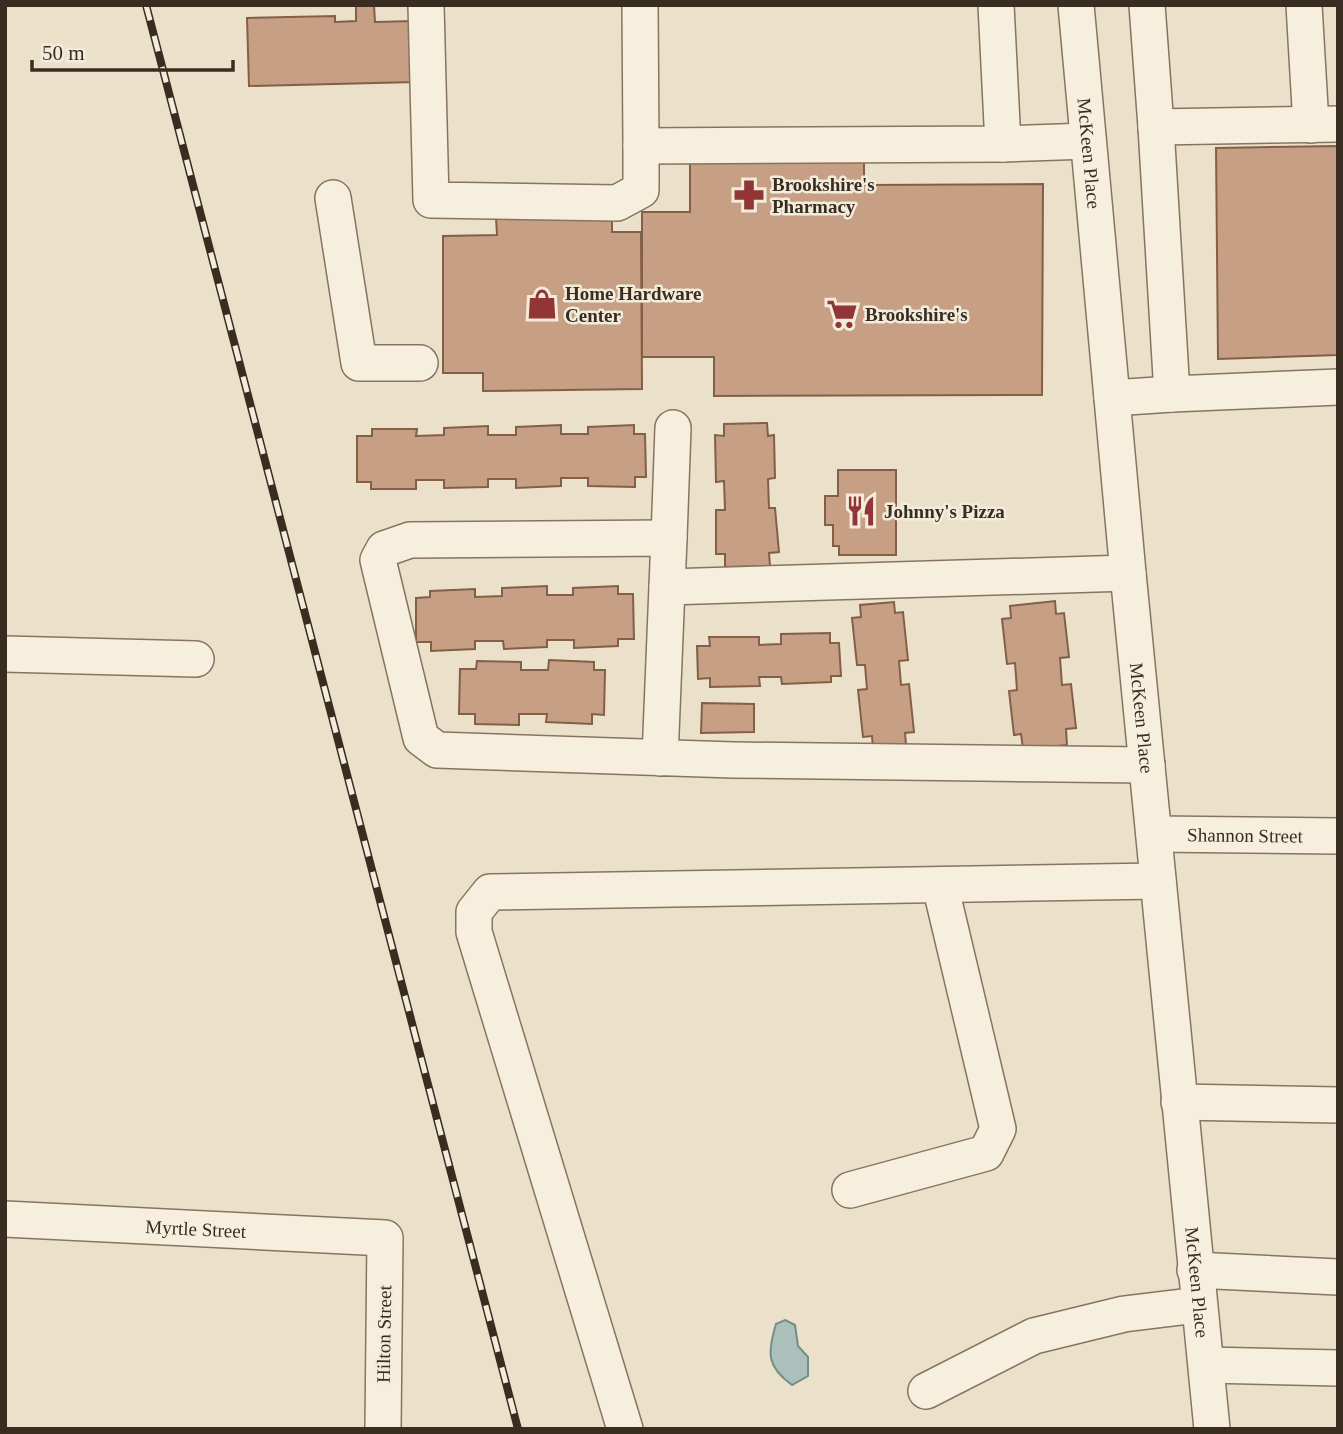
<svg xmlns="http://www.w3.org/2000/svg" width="1343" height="1434" font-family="'Times New Roman',serif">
<rect width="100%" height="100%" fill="#ebe1cb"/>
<path fill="#abc0ba" stroke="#728f87" stroke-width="2" d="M785,1320l10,5 3,21 10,11v19l-16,9c-25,-18 -25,-31 -16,-61z"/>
<path fill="#c69f84" stroke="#845f48" stroke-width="2" d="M356,5h18l1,17 39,-1 1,61 -166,4 -2,-68 88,-2v6l21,-1z
M1338,146v209l-120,4 -2,-211z
M864,150v35l179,-1 -1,211 -328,1v-39h-72v-145h48v-61z
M612,217v15h29l1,157 -159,2v-18h-40v-137l54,-1 -1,-17z
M767,423l1,13 6,-1 1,43 -7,1 1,29h6l4,44 -10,1 1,13 -45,1v-13h-9v-44h9l-1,-29 -8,1 -1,-47 9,1v-12z
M561,425v9h27v-7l46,-2v9h11l1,43h-11v10l-47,-1v-8h-27v8l-45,2v-9h-28v8l-44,1v-8h-28v9h-45v-7h-14v-46h15v-7h45l-1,7 28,-1v-7l44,-2v9h28v-8z
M838,470h58v85h-57v-9h-6v-21h-8v-29h13z
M547,586v9h26v-7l45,-2v8h15l1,45h-16v7l-44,2v-8h-27v7l-43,2 -1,-8h-28v8l-44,2v-9h-15v-44l14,-1v-6l45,-2v8l27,-1v-8z
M1055,601l1,13 8,-1 5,44 -9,1 2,27 9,-1 5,44 -10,1 1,16 -44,4 -2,-15 -7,1 -5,-44 8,-1 -2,-27 -8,1 -5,-45 9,-1 -1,-12z
M894,602l1,11 8,-1 5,48 -9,1 2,24 8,-1 5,48 -9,1 1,11 -33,4 -1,-12 -9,1 -5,-47 9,-1 -2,-24h-8l-5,-47 9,-1 -1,-12z
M830,633v10h9l2,33h-10v6l-49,2 -1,-7h-22l1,9 -50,1v-9l-12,1 -1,-33h13l-1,-9h50v8l22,-1v-10z
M549,660l45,2v8h11l-1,45 -12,-1v10l-46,-2 1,-8h-28v11l-44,-1v-10h-16l1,-45h16l1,-8 44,1v8h27z
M702,703l52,1v28l-53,1z"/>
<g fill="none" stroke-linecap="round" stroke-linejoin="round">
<g stroke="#877460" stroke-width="38">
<g id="minor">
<path d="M426,5l5,195 186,3 24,-13v-44"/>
<path d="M640,5l1,141 362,-2 -7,-139"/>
<path id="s1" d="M1076,5l52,568 84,856"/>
<path d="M1147,5l9,122 182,-3"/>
<path d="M1304,5l7,120"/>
<path d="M1156,127l16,267 166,-7"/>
<path d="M1003,144l85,-3"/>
<path d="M333,198l26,165h61"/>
<path d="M1112,398l60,-4"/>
<path d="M669,538l4,-110"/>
<path d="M667,587l461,-14"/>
<path d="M5,654l191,5"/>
<path d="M660,758l9,-220 -259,2 -26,9 -6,11 43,178 16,12 296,10 414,5"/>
<path id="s2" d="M1154,834l184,2"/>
<path d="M1179,1102l159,3"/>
<path d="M850,1190l136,-37 12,-24 -58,-244"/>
<path id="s3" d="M5,1219l380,19 -2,191"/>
<path d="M1195,1270l143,7"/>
<path d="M1207,1365l131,3"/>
<path d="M926,1391l108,-55 90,-22 74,-9"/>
<path d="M625,1429l-151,-497v-20l16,-20 668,-11"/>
</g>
</g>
<use href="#minor" stroke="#f7efde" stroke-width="35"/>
<g stroke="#392d22" stroke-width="8">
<path id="rail" d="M146,5l372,1424"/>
</g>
<use href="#rail" stroke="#f3ecda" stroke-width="5" stroke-dasharray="16" stroke-linecap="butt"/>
</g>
<defs>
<g id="pharmacy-bare" transform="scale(2.415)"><path d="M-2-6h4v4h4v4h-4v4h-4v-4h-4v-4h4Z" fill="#913537" stroke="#f3ecda" stroke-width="2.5" paint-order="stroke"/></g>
<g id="shop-bare" transform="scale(2.415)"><path d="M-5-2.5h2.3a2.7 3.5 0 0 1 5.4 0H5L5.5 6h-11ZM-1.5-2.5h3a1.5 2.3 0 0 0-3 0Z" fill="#913537" stroke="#f3ecda" stroke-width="2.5" paint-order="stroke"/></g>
<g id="supermarket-bare" transform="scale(2.415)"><path d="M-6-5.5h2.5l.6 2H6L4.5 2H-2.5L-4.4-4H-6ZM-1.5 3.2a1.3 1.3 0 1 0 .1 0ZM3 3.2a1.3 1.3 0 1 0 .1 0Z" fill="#913537" stroke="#f3ecda" stroke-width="2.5" paint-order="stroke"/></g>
<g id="restaurant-bare" transform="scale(2.415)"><path d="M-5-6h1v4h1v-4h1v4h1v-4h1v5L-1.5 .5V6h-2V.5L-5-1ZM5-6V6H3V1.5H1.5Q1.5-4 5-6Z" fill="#913537" stroke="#f3ecda" stroke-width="2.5" paint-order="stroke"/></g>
</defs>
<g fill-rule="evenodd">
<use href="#pharmacy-bare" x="749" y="195"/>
<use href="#shop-bare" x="542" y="304"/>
<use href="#supermarket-bare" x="842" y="314"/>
<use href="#restaurant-bare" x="861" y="511"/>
</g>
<g text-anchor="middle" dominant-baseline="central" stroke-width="5" stroke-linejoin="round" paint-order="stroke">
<g font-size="19" fill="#392d22" stroke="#f3ecda">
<text stroke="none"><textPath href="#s1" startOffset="149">McKeen Place</textPath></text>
<text stroke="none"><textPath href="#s1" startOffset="716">McKeen Place</textPath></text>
<text stroke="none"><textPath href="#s2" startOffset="91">Shannon Street</textPath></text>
<text stroke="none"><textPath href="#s3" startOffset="191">Myrtle Street</textPath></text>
<text stroke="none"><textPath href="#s1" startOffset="1283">McKeen Place</textPath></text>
<text transform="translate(384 1334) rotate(-89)">Hilton Street</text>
</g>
<g font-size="19" font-weight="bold" fill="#392d22" stroke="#f3ecda" text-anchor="start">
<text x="772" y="184">Brookshire's<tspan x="772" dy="22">Pharmacy</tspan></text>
<text x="565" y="293">Home Hardware<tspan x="565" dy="22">Center</tspan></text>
<text x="865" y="314">Brookshire's</text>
<text x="884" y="511">Johnny's Pizza</text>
</g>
</g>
<rect width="1343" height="1434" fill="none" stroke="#392d22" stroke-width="14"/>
<path d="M32 60v10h201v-10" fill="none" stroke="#392d22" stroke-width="3.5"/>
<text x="42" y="60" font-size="21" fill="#392d22" stroke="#f3ecda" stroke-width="5" paint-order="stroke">50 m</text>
</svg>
